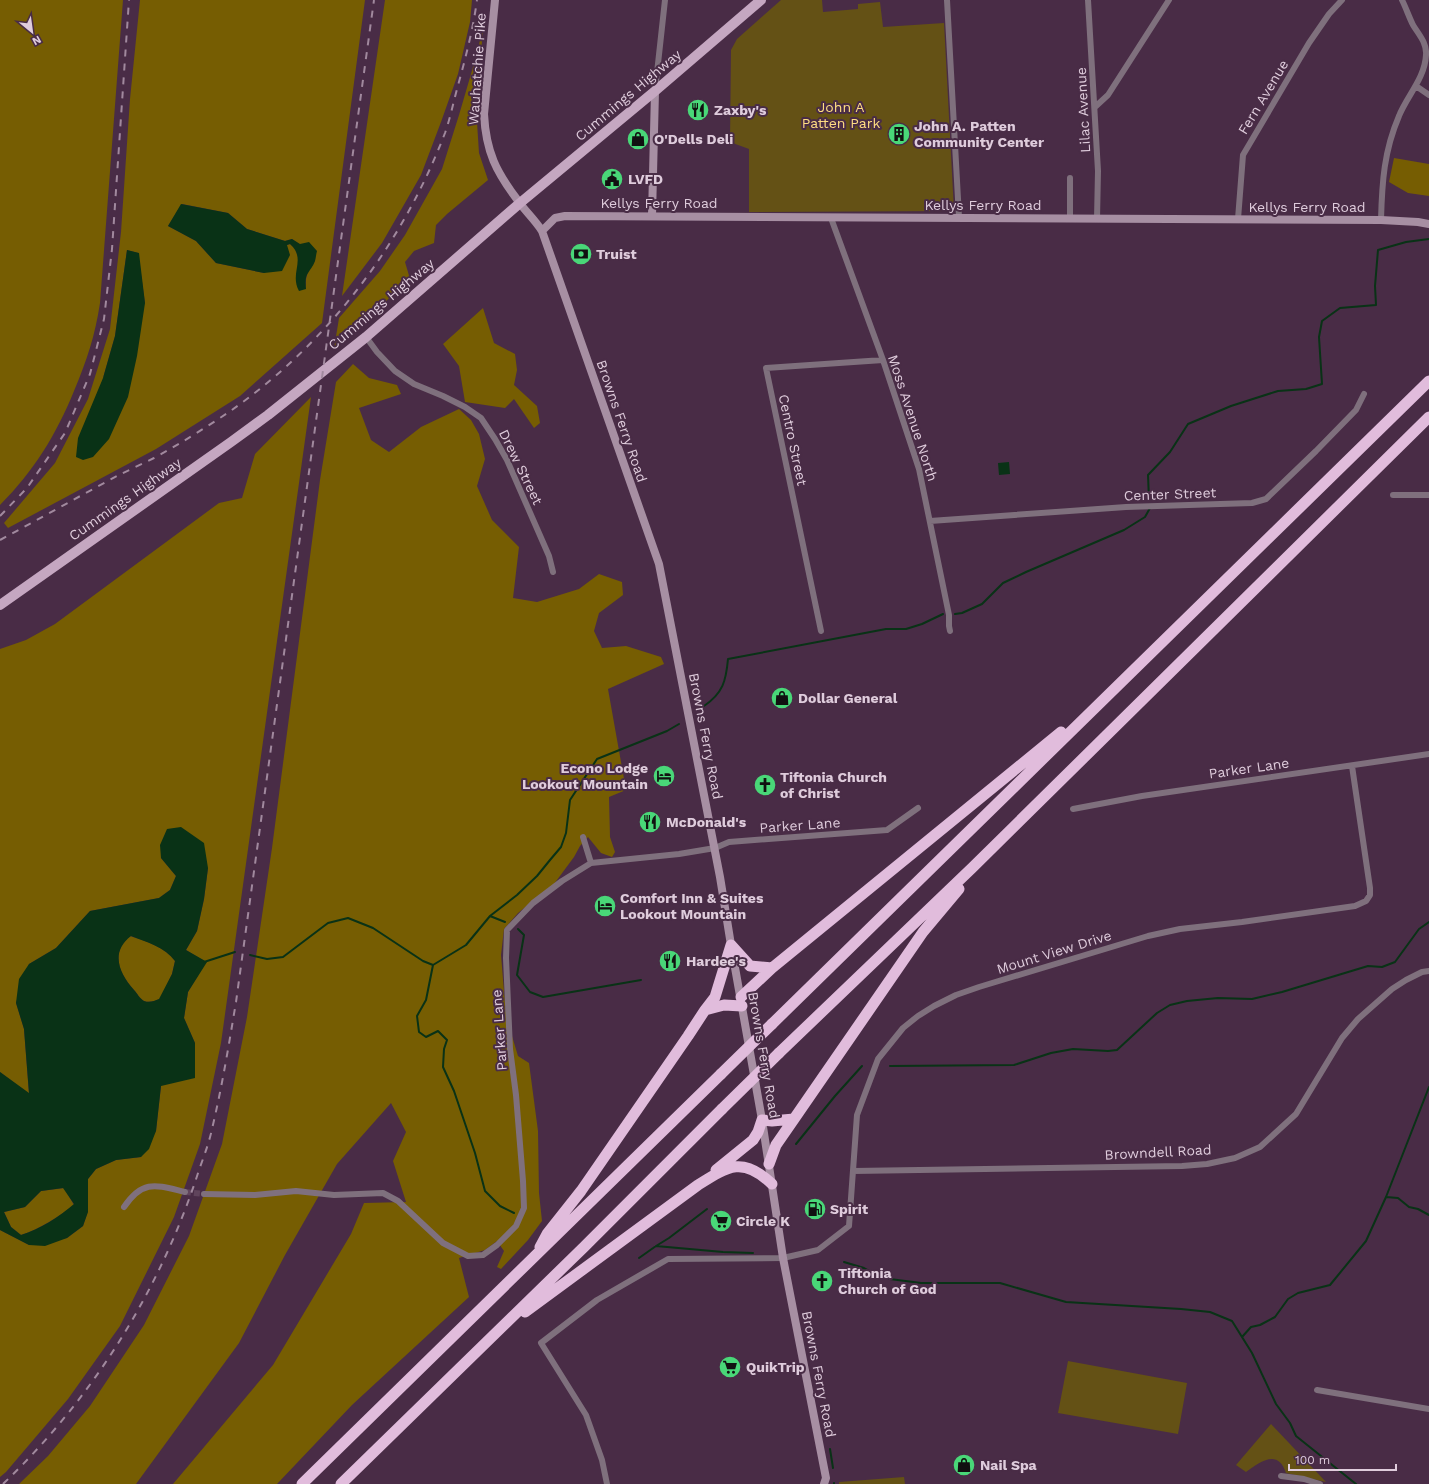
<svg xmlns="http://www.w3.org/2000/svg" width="1429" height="1484" font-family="'Work Sans',sans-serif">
<rect width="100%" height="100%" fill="#492c46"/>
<path fill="#645115" d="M781,0h41l1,12 35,-3v-5l22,-2 3,25 61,-4 10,188 -205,1v-63l-19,-7 1,-92 6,-11z
M1068,1361l119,22 -9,51 -120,-21z
M1271,1424l55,58 -40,-9c-8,-25 -26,-11 -40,-1l-10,-7z
M904,1477l1,7h-66v-2z"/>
<path fill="#765d02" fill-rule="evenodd" d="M0,0h123l-23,303c-5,33 -13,57 -26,88 -18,44 -40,80 -74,114z
M140,0h225l-43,323 -82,73 -84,53 -148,79 -4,-5 51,-60 33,-64 22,-70 11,-97 9,-133zM182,204l46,9 19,16 38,12 7,-2 7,5 16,17c-7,11 -10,14 -9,27l-8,-24v-7l-3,-9 -5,-4 -3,1 -23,28 -48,-10 -20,-22 -28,-15zM127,250l11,3 7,50 -42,75 12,-42z
M385,0h87l-2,22 -12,52 -17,48 -20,53 -39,68 -40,53z
M484,19l-8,88 3,46 9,27 -41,34 -11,11 -2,18 -20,8 -9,11 5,17 -76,70 5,-31 41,-47 25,-36 37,-66 17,-54 19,-65z
M1394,158l35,6v32l-21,-3 -19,-11z
M483,308l11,35 21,11 2,16 -3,15 23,21 3,17 -6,5 -20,-29 -9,9 -40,-6 -6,-36 -16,-22z
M353,364l16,14 28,7 4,9 -42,14 12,32 18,12 32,-25 38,-18 12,11 8,14 6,25 -8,27 15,34 27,27 -6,51 24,4 42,-13 20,-15 23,8 1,13 -24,18 -5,18 8,17 24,-2 35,11 3,7 -56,25 18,101 -17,7 1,40 5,15 -3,5 -11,-4 -13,-16 -8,9 -6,11 -20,27 -36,29 -14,16 -3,26 5,61 12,40 11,7 9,68 1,62 3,28 -14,19 -27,29 -4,-2 7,-16 -7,-10 -12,9 -26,8 10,39 -117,108 -75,79h-104l100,-119 78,-131 13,-31 42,-1 -13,-41 13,-29 -15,-29 -54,61 -52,91 -46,88 -103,141h-117l29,-28 42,-50 54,-81 45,-89 33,-92 25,-127 25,-169 48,-368 16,-98z
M311,397l-90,646 -21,101 -26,73 -54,109 -52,73 -62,73 -6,5v-247l29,15 38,-7 16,-12 5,-15v-32l8,-10 20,-9 25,-3 15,-26 5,-45 34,-43 -11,-25 4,-26 18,-30 -20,-12 11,-19 7,-32 4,-31 -47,-10 15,18 -6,14 -11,8 -69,13 -34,37 -27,16 -13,39 8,26 5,65 -29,-22v-423l26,-9 29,-16 164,-121 23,-5 13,-44z
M130,936c16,5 35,11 45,25l-3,13 -12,25c-6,2 -10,4 -16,2 -4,-2 -7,-8 -10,-11 -15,-17 -24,-37 -4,-54z
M64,1188l10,17c-16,12 -34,24 -53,30l-10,-8 -7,-15 21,-5 16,-16z"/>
<path fill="#093216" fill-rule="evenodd" d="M181,204l47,9 19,16 38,12 7,-2 8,5 9,-2 8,9c-1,3 -1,7 -2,10 -5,13 -11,10 -9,28l-7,2c-10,-18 8,-32 -9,-47l-3,1 3,10 -8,16 -18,2 -48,-10 -20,-22 -28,-15z
M127,250l12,3 6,50 -8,53 -9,41 -19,42 -16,18 -10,3 -7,-3 2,-19 25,-60 12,-42z
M1009,462l1,12 -11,1 -1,-12z
M181,827l23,16 4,25 -4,31 -7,32 -11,19 21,12 -19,30 -4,26 11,25v35l-34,8 -5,45 -7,18 -8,8 -25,3 -20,9 -8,10v33l-5,14 -16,12 -22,8 -16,-1 -29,-15v-158l29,21 -5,-64 -8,-26 3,-24 10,-15 27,-16 34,-37 69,-13 11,-8 6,-14 -15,-18 -1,-13 7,-16zM131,936c15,6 34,11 44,25l-3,13 -13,25c-5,2 -9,4 -15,2 -4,-2 -7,-8 -10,-11 -15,-17 -24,-38 -3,-54zM63,1188l11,16c-15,13 -34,25 -53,31l-10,-8 -7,-15 21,-5 16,-16z"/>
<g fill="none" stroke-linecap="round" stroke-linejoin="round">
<path stroke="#093216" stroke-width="2" d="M1149,500l-1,-25 22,-23 18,-28 43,-18 47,-15 28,-2 16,-5 -3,-47 3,-16 18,-13 36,-3 -1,-19 3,-36 28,-8 23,-3
M955,614l7,-1 20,-9 21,-21 23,-11 98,-42 21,-13 5,-9
M704,706c19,-13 22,-25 24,-47l158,-30h20l16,-5 21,-10
M490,916l15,6
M518,929l6,6 -7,40 13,17 13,5 98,-17
M250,955l17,4 16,-2 45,-34 20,-5 25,10 50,33 10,4
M204,962l31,-10
M890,1066l124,-1 37,-12 22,-4 35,2 9,-1 40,-37 13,-8 17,-4 31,-3 34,1 30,-7 86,-26 14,1 13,-5 24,-33 10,-7
M796,1144l39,-48 27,-30
M1386,1197l12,1 11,9 9,2 11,6
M514,1213l-14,-7 -15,-15 -10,-38 -21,-62 -11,-24 1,-18 3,-9 -9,-9 -12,6 -7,-5 -2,-16 9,-16 7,-35 33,-20 24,-29 27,-21 20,-19 13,-16 11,-13 5,-14 4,-33 27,-41 70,-28 12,-7
M656,1246l13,-8 38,-29
M639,1258l17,-12 67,6 30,1
M844,1262l20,6 18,10 39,5h79l66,19 115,7 29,3 22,9 20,32 24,51 14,19 6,13 60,48
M1242,1337l9,-10 9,-2 15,-8 13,-18 10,-6 32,-8 36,-44 20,-44 43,-110
M830,1449l3,19
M834,1483v1"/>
<path stroke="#60445c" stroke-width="6" stroke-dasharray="6 3" stroke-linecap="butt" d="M185,1192l19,2"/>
<path stroke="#7f707d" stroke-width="6" d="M947,0l12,217
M1088,0l10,171 -1,48
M1416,86l13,9
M655,91l10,-91
M1095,107l13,-12 61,-95
M1070,178v40
M831,218l52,142 36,109 30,146v11l1,5
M1238,219l5,-64 66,-112 20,-29 13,-14
M1381,220c1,-38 3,-69 18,-104 8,-20 26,-38 27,-61 1,-12 -7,-20 -13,-30 -4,-8 -7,-17 -11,-25
M366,337l11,15 18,19 19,13 29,12 22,11 16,11 14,21 12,21 42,96 4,16
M1393,495h36
M930,521l196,-14 126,-4 14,-4 50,-48 40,-41 8,-16
M821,631l-55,-263 117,-8
M1073,809l69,-13 287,-42
M583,837l8,26
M853,1171l329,-5 25,-2 28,-6 25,-11 36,-33 46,-76 16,-19 34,-30 14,-9 16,-8 7,-1
M204,1194l51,1 41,-4 38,4 49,-2 15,8 45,42 25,13 15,-1 14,-10 19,-19 8,-18 -1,-27 -7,-86 -6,-46 -4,-91 1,-28 26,-27 29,-22 29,-18 88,-9 36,-6 14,-6 158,-12 31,-22
M124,1207c19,-28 32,-22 61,-15
M1317,1390l112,19
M1281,1476l23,3 16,5
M607,1484l-5,-24 -16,-45 -45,-72 56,-43 71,-41 115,-1 35,-8 31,-24 8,-111 21,-56 25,-31 15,-12 16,-10 22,-11 23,-8 169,-51 32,-7 62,-7 113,-16 11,-5 4,-6v-7l-18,-122"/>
<path stroke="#a78fa3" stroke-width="8" d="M495,0l-11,114c2,38 12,58 35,88 7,10 16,18 23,29l117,333 61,313 11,68 31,175 21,138 43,220 -2,6
M652,216l3,-125
M542,231l13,-13 10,-2 816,4 37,2 11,2"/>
<path stroke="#c5a7c1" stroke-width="10" d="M0,605l231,-163 37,-27 98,-78 154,-134 135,-112 106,-91"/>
<path stroke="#e1bcdc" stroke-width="11" d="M731,945l19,21 22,2 289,-236
M741,997l31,-29
M705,1010l19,-5 18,1
M772,1024l657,-643
M779,1053l193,-185 457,-451
M769,1164l7,-19 18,-26 129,-187 36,-43
M716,1170l37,-30 5,-8 4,-12 10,1 22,-2
M540,1247l7,-13 34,-43 107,-155 17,-26 10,-13 16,-52
M525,1312l173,-127c30,-19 45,-29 74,-1
M302,1484l419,-410
M341,1484l243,-237 138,-138"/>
<path stroke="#a1899e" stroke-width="2" stroke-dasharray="7 7" stroke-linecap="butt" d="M0,516l27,-28 38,-55 25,-59 14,-55 8,-70 17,-249
M0,540c39,-21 78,-43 117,-64 12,-6 25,-12 37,-18 26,-14 51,-30 75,-46 99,-69 173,-167 216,-279 5,-14 8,-29 12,-44 8,-29 16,-59 20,-89
M3,1484c90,-86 158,-195 196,-314 5,-14 10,-27 13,-41 10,-42 17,-85 24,-127l138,-1002"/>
<path stroke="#e1bcdc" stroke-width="11" d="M721,1074l51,-50
M722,1109l57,-56"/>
</g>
<defs>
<g id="restaurant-disc" transform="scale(1.15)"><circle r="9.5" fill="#49d778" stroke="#492c46"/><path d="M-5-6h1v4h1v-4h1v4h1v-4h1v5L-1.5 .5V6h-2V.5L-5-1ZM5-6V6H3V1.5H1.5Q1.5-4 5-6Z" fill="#111"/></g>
<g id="building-disc" transform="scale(1.15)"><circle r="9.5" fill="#49d778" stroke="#492c46"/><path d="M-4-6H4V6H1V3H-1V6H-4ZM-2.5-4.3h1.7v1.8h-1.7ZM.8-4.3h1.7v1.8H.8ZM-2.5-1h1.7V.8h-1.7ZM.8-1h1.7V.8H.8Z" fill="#111"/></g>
<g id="shop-disc" transform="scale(1.15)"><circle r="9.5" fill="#49d778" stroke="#492c46"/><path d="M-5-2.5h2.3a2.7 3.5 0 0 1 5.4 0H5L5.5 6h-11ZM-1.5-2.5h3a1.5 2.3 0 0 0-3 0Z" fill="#111"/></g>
<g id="civic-disc" transform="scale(1.15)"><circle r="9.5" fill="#49d778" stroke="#492c46"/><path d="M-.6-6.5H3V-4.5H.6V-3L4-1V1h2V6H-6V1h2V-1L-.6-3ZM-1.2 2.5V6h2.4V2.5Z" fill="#111"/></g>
<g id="bank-disc" transform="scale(1.15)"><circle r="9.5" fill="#49d778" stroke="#492c46"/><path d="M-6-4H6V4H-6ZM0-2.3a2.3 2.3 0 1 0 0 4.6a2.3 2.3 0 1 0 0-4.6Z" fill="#111"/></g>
<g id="hotel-disc" transform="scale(1.15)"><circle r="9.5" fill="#49d778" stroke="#492c46"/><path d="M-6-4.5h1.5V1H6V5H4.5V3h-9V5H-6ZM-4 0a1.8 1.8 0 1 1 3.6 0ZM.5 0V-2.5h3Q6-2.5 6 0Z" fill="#111"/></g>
<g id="church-disc" transform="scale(1.15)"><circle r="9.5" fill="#49d778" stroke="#492c46"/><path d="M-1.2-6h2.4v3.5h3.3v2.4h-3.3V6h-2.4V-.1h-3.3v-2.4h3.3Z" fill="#111"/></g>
<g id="fuel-disc" transform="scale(1.15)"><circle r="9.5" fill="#49d778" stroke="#492c46"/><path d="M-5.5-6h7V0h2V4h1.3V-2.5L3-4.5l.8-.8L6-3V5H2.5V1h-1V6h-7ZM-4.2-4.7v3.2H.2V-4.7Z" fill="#111"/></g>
<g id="supermarket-disc" transform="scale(1.15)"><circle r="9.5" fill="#49d778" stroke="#492c46"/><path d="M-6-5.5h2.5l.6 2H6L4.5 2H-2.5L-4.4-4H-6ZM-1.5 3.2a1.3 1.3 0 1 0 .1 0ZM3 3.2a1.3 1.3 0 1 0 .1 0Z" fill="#111"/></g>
</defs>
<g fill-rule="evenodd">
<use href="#restaurant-disc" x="698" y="110"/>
<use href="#building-disc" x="899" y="134"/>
<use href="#shop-disc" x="638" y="139"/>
<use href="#civic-disc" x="612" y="179"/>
<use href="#bank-disc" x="581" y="254"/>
<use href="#shop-disc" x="782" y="698"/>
<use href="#hotel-disc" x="664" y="776"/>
<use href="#church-disc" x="765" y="785"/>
<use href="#restaurant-disc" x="650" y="822"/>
<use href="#hotel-disc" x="605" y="906"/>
<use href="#restaurant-disc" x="670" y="961"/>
<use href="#fuel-disc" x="815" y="1209"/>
<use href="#supermarket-disc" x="721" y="1221"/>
<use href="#church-disc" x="822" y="1281"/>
<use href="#supermarket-disc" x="730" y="1367"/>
<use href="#shop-disc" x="964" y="1465"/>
</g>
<g text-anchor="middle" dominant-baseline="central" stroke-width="4" stroke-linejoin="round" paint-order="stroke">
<g font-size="14" fill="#dfccdc" stroke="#492c46">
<text transform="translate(477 69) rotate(-86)">Wauhatchie Pike</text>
<text transform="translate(628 95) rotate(-40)">Cummings Highway</text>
<text transform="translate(1263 97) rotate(-59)">Fern Avenue</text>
<text transform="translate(1083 110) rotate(-93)">Lilac Avenue</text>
<text x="659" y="203">Kellys Ferry Road</text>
<text x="983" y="205">Kellys Ferry Road</text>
<text x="1307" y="207">Kellys Ferry Road</text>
<text transform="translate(381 304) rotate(-40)">Cummings Highway</text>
<text transform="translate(913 418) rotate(72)">Moss Avenue North</text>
<text transform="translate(622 421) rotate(71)">Browns Ferry Road</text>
<text transform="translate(793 440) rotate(78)">Centro Street</text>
<text transform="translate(521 467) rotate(64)">Drew Street</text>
<text transform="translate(1170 494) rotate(-2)">Center Street</text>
<text transform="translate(125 499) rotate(-35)">Cummings Highway</text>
<text transform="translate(706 736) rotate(79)">Browns Ferry Road</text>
<text transform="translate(1249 768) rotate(-8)">Parker Lane</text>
<text transform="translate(800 825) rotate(-4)">Parker Lane</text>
<text transform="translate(1054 952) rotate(-17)">Mount View Drive</text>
<text transform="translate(499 1030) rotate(-94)">Parker Lane</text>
<text transform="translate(764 1055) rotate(80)">Browns Ferry Road</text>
<text transform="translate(1158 1152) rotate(-3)">Browndell Road</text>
<text transform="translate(819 1374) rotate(79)">Browns Ferry Road</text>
</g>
<g font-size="14" fill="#ffde82" stroke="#492c46">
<text x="841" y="107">John A<tspan x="841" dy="16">Patten Park</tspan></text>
</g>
<g font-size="14" font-weight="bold" fill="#dfccdc" stroke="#492c46" text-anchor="start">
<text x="714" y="110">Zaxby's</text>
<text x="914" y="126">John A. Patten<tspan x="914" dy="16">Community Center</tspan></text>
<text x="654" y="139">O'Dells Deli</text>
<text x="628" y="179">LVFD</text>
<text x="596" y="254">Truist</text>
<text x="798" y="698">Dollar General</text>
<text x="648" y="768" text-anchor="end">Econo Lodge<tspan x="648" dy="16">Lookout Mountain</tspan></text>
<text x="780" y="777">Tiftonia Church<tspan x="780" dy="16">of Christ</tspan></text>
<text x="666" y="822">McDonald's</text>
<text x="620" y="898">Comfort Inn &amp; Suites<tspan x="620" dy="16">Lookout Mountain</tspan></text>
<text x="686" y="961">Hardee's</text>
<text x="830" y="1209">Spirit</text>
<text x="736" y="1221">Circle K</text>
<text x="838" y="1273">Tiftonia<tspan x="838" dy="16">Church of God</tspan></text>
<text x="746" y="1367">QuikTrip</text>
<text x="980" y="1465">Nail Spa</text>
</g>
</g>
<g transform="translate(32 32) rotate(151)" stroke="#492c46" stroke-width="3" paint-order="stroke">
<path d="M0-3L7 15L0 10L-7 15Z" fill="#dfccdc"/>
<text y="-6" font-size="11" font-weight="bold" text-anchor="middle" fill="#dfccdc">N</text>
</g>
<path d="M1289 1464v6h107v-6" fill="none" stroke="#dfccdc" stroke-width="2"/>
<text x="1295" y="1464" font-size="12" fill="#dfccdc" stroke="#492c46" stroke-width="3" paint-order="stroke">100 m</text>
</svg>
